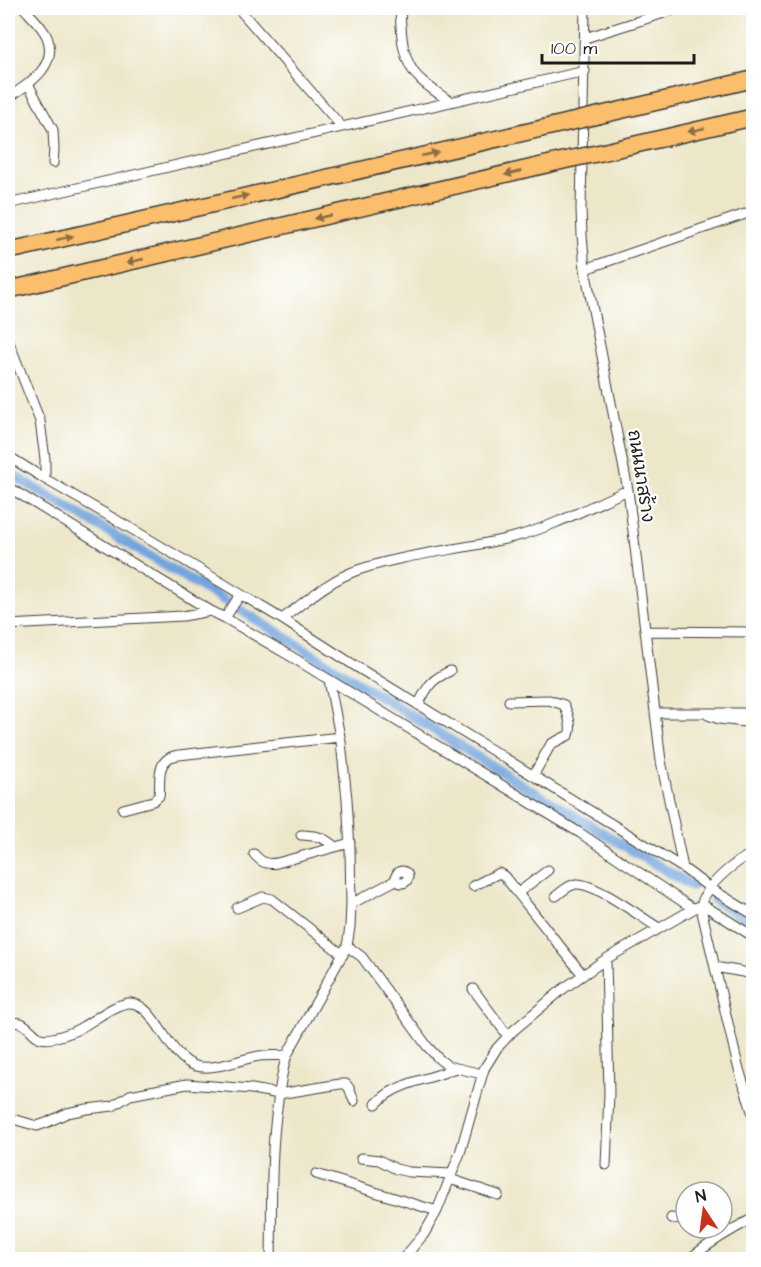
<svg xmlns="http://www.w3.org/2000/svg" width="761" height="1267" font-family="'Architects Daughter','Playpen Sans Thai',sans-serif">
<rect width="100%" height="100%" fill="#fff"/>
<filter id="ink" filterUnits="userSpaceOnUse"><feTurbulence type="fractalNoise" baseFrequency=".0167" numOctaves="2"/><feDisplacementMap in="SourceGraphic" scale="12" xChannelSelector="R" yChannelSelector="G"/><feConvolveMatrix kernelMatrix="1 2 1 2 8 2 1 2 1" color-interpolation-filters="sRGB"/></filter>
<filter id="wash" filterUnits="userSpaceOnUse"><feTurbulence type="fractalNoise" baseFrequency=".008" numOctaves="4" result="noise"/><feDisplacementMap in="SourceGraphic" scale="24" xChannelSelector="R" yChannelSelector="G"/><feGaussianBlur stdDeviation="1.35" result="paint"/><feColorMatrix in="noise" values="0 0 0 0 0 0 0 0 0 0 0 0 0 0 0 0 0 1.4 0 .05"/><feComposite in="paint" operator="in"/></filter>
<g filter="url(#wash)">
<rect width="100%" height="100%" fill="#ede7ca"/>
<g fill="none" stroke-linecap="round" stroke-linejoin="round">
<path stroke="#72a4dd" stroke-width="10" d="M8,472l269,160 247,154 168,100
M714,900l40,25"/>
</g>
</g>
<g filter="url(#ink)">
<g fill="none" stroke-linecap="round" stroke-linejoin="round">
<g stroke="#3b3a36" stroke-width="11">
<path id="minor" d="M238,8l104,119
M400,8c1,23 1,54 20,71 9,9 21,16 31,23
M585,8l-4,201 1,26 3,34 43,221 33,271 22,107
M585,38l95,-30
M28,84l25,46 1,19 -1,14
M8,98c19,-13 51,-31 39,-61 -4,-10 -16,-21 -23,-29
M8,204l577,-133
M585,269l169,-58
M8,340l32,81 5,38v20
M8,456l37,23 92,53 145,87 75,48 326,201 27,20 44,27
M8,487l203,124
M225,618l15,-23
M282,619c24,-18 47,-39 76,-49 50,-17 104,-20 156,-33 39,-10 77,-31 114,-47
M8,625l175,-9 28,-5 14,7 67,39 288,176 112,75
M646,631l108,1
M509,701l40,-1 15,5c4,9 9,21 5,30l-18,9 -18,32
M418,705c11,-20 11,-24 32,-34
M655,713h99
M708,715l11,4 35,4
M123,809l30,-8 6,-5c2,-12 -3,-30 10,-38 0,-1 9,-3 10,-3l161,-18
M301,835c16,1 22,1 34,12
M754,853c-19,8 -51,34 -53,55l37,158 16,52
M254,854c7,8 12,11 23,9l73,-20
M396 877a6 6 0 1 1 12 0a6 6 0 1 1-12 0Z
M473,886l26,-13 5,3 79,99
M518,893l30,-23
M556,896c6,-4 12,-11 20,-12 18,-2 66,34 83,44
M351,904l45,-24
M237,908l26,-11 9,2 71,56
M347,946l15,11 65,89 12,13 9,7 34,8
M606,959l3,135 -3,71
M715,967l39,7
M473,989l35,47
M8,1023c4,0 9,-1 13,0 13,6 13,19 31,15 10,-2 21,-5 30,-11 13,-7 35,-25 49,-24 26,3 36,54 65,63 18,5 45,-7 63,-10 9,-1 19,0 28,-1
M376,1104c4,-4 9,-9 15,-12 19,-12 44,-14 64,-24
M13,1119l24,7 9,-3 21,-10 20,-4 26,-3 17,-11 57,-11 65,5 27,5 61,-10h6l3,4 5,13
M361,1158l18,2 17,9 13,3 43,2
M316,1174l121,37
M450,1179l48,16
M671,1218l15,3
M713,1228l14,4
M271,1260c1,-53 -1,-107 7,-159 2,-15 4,-31 9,-46l60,-109 3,-19 1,-23 -1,-55 -3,-50 -6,-57 -12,-62
M402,1260l22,-26 13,-23 23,-58 24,-84 13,-21 17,-18 49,-41 43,-30 96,-55 52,33
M688,1260c21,-17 42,-30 66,-42"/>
</g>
<g stroke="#3b3a36" stroke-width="19">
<path id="motorway" d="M600,115l154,-36
M599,153l155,-36
M8,251l562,-129
M8,290l562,-131"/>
</g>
<use href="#minor" stroke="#fff" stroke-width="9"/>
<use href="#motorway" stroke="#fabe6d" stroke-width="16"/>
<g stroke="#3b3a36" stroke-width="19" stroke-linecap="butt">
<path id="motorway-bridge" d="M570,122l30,-7
M570,159l29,-6"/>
</g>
<use href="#motorway-bridge" stroke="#fabe6d" stroke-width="16"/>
</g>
<defs><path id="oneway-solid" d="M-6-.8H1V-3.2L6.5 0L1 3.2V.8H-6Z" transform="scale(1.5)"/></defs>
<g fill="#8b6d44">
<use href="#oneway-solid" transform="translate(696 130) rotate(167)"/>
<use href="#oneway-solid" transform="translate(430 154) rotate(-13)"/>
<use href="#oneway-solid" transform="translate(513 173) rotate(167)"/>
<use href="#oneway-solid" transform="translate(240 197) rotate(-13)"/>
<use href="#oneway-solid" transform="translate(323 217) rotate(167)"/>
<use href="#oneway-solid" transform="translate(65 238) rotate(-13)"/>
<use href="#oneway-solid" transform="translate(135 261) rotate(167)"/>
</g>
</g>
<g text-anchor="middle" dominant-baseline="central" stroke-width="4.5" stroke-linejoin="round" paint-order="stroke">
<g font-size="18" fill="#1c1c1c" stroke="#fff">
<text transform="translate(641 476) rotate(81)">ถนนนาสร้าง</text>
</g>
</g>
<rect width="761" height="1267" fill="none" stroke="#fff" stroke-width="30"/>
<g transform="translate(704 1210) rotate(347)"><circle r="28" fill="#ffffff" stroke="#a4a4a4" stroke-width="1.5"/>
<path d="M0-4.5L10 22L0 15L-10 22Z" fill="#c8321e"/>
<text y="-9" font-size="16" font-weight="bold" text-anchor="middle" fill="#1c1c1c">N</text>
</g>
<path d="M542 54v9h152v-9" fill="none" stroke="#1c1c1c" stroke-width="3"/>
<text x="551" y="54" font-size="18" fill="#1c1c1c" stroke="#ffffff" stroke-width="4.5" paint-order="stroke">100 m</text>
</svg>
